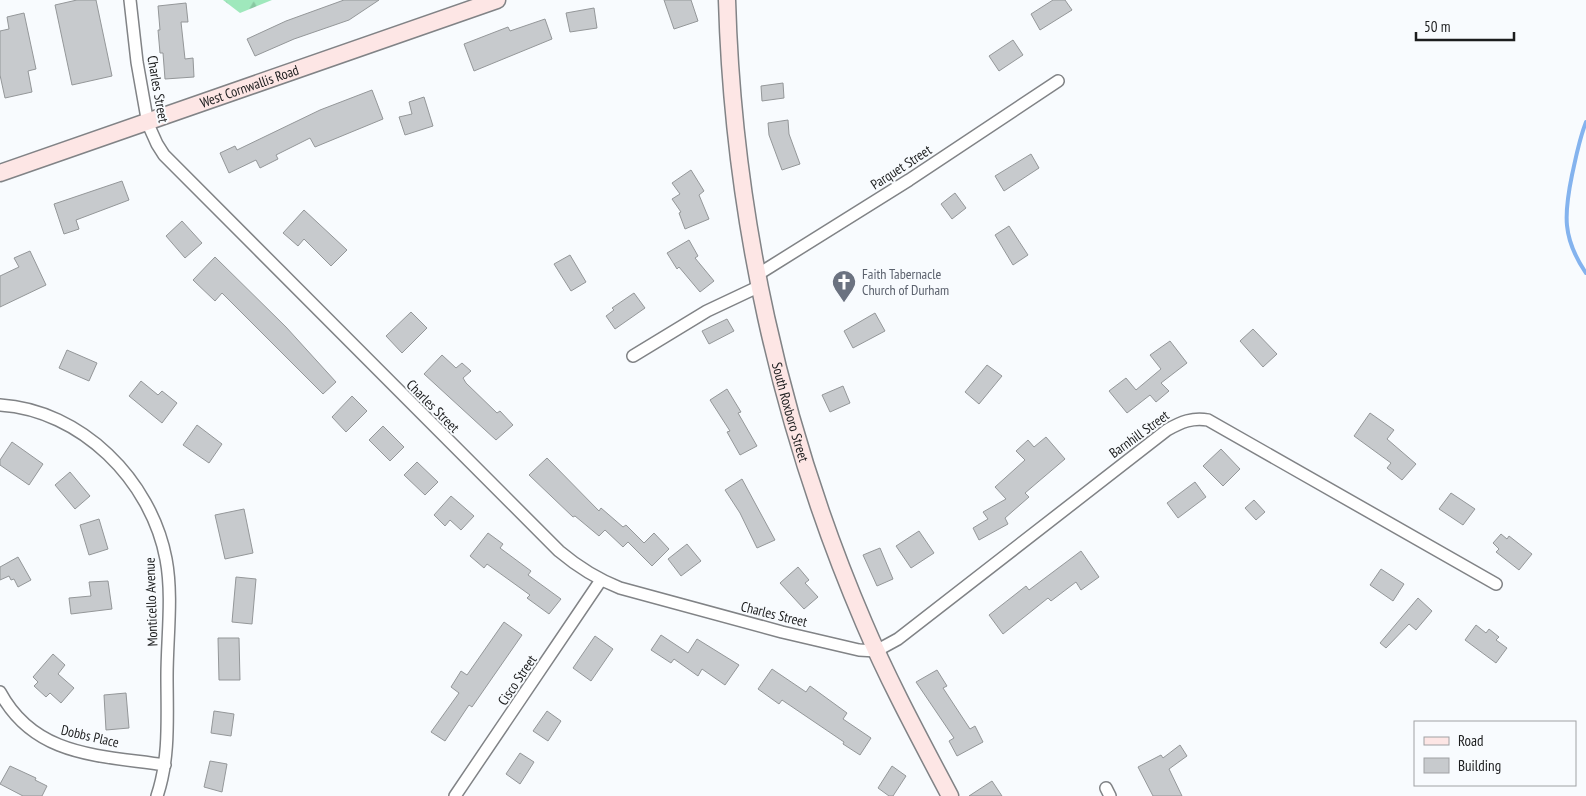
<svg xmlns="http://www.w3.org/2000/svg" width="1586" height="796" font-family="'PT Sans Narrow',sans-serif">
<defs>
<pattern id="forest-firs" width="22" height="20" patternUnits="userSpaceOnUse" patternTransform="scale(1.25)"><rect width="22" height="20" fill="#9fe8bc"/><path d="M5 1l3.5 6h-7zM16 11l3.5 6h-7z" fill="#88c7a1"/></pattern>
</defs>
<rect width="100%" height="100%" fill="#f8fbfe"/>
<path fill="url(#forest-firs)" d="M223,0h49l-32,13z"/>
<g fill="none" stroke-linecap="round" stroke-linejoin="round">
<path stroke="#84b3ee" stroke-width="4" d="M1586,122c-7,18 -10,35 -14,53 -8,39 -10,63 14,98"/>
</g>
<path fill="#c7cacd" stroke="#949799" d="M77,0h19l16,76 -40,9 -17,-80z
M344,0h35l-30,20 -55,19 -39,17 -8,-17 39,-18z
M664,0h27l7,21 -24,8z
M1053,0h12l7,10 -32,20 -9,-16z
M186,3l2,19h-7l4,37 8,-1 1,19 -29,2 -2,-26h-3l-2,-23h2l-2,-24z
M594,8l3,20 -27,4 -4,-19z
M24,13l12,56 -8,2 4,21 -27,6 -5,-23v-44l9,-2 -2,-12z
M545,19l7,20 -78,32 -10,-27 44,-17 2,4z
M1013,40l10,15 -24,16 -10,-15z
M783,83l1,15 -22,3 -1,-15z
M372,90l11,29 -68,28 -5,-9 -34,17 2,4 -18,9 -4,-8 -27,13 -9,-20 15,-7 2,4 83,-40z
M424,97l9,29 -28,9 -6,-18 13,-3 -3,-12z
M788,120l1,14 11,30 -18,6 -13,-35 -1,-12z
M1031,154l8,14 -35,23 -9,-15z
M691,170l13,21 -5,4 10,24 -24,10 -6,-16 2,-1 -9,-13 8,-5 -8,-11z
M122,181l7,19 -53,20 3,9 -15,5 -10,-30z
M955,193l11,15 -14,11 -11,-15z
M304,210l43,40 -16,16 -27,-27 -6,7 -15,-13z
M182,221l20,22 -17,15 -19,-22z
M1009,226l19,29 -15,10 -18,-30z
M689,240l9,16 -3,2 19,23 -14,11 -21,-25 -2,2 -10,-16z
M30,251l16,34 -46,22v-31l19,-9 -5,-9z
M570,255l16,27 -15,9 -17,-27z
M215,257l71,70 50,55 -13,12 -101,-101 -7,8 -22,-21z
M634,293l11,15 -30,21 -9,-13 8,-6 -2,-2z
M411,312l16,16 -25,25 -16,-17z
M875,313l10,18 -32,17 -9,-17z
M727,319l7,12 -25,13 -7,-13z
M1253,329l24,25 -14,13 -23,-26z
M1170,341l17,22 -26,20 8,8 -13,11 -6,-7 -23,18 -18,-22 17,-13 10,12 25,-21 -11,-14z
M67,350l30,13 -8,18 -30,-13z
M442,355l14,13 6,-5 9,8 -8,7 3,5 31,30 3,-2 13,14 -17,15 -72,-66z
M987,365l15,11 -23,28 -14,-12z
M141,381l17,14 4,-4 15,12 -15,20 -33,-27z
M843,386l7,17 -20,9 -8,-17z
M727,389l14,23 -3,1 19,33 -17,9 -13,-23 3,-1 -20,-31z
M352,396l15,15 -21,21 -14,-15z
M1370,413l24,17 -7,9 29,25 -14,16 -15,-12 4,-5 -37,-27z
M197,425l25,19 -13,19 -26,-18z
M383,426l21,21 -14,14 -21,-21z
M1046,437l19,22 -40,34 4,4 -24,21 3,6 -29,16 -6,-12 15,-9 -5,-7 23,-13 -11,-12 30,-27 -9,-9 12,-11 6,7z
M12,442l31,22 -14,21 -29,-20v-5z
M1221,449l19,20 -17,17 -20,-20z
M547,458l52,53 2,-3 22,19 3,-2 18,18 10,-10 15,16 -17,17 -24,-24 -5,5 -18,-17 -6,6 -24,-20 -2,1 -44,-42z
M417,462l21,20 -13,13 -21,-20z
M70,472l20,24 -15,13 -20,-24z
M742,479l33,61 -18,8 -17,-35 -15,-23z
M1195,482l11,15 -28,21 -11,-15z
M1451,493l24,16 -12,16 -24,-16z
M451,496l23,20 -13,14 -11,-10 -5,6 -11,-11z
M1254,500l11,12 -9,8 -11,-12z
M244,509l9,44 -28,6 -10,-44z
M99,519l9,30 -19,6 -9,-30z
M919,531l15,22 -23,15 -15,-22z
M488,533l15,11 -3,4 31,23 -3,4 33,24 -12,15 -22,-16 3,-3 -43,-31 -3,4 -14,-12z
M1501,534l6,5 2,-3 23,18 -13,16 -23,-18 3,-3 -6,-6z
M687,544l14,17 -20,15 -13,-17z
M880,548l13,31 -16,7 -14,-31z
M1081,551l18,26 -18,13 -5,-8 -25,19 -3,-3 -45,36 -14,-19 37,-29 3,4z
M18,557l13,23 -13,7 -4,-8 -3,1 -2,-4 -9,4v-13z
M798,567l11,13 -4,3 13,14 -14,12 -24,-26z
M1381,569l23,15 -11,17 -23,-16z
M236,577l20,2 -4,45 -20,-2z
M108,581l4,28 -41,5 -2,-16 22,-2 -2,-14z
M1418,598l14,13 -16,19 -7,-6 -23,24 -6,-5z
M504,622l18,13 -50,72 -3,-2 -24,36 -14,-9 28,-39 -8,-6 10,-16 6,4z
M1476,625l10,8 3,-4 10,8 -3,3 11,8 -11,15 -31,-23z
M661,635l27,18 9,-14 42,26 -14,20 -23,-16 -4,7 -24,-17 -3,4 -20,-13z
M595,636l18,13 -22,32 -18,-13z
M218,638h21l1,42h-21z
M53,654l12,11 -7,9 16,14 -13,15 -11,-10 -4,4 -12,-11 4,-4 -5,-5z
M772,669l34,23 4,-6 37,27 -4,6 28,19 -11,17 -17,-11 1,-2 -62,-42 -3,4 -21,-15z
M937,670l10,16 -4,2 27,41 5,-3 8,16 -26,14 -8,-15 5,-3 -38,-56z
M126,693l3,35 -23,2 -2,-35z
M214,711l20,3 -3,22 -20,-3z
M547,711l14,10 -13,20 -15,-10z
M1180,745l7,11 -18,13 13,27h-29l-15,-29 23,-12 2,3z
M520,753l14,9 -14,22 -14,-10z
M210,761l17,3 -5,28 -18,-5z
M10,766l26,12 -1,2 12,6 -5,10h-19l-23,-12z
M892,766l14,10 -13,20h-4l-11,-8z
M992,781l10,15h-33z"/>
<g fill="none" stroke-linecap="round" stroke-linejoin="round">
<g stroke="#818386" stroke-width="14">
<path id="street" d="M130,0l7,62 11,62 9,20 7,11 395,396c19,16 38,28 61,37l162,44 77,18 17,1 22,-12 269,-209c14,-8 26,-13 41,-10l288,164
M757,275l152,-95 149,-99
M633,356l74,-45 53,-25
M0,405c81,5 151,75 166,154 7,37 1,79 1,117 0,40 3,82 -10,120
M0,692c35,65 99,63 165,73
M1106,788l4,8
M455,796l146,-216"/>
</g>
<g stroke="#818386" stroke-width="19">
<g id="secondary">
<path id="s1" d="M727,0c6,213 53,427 137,623 25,59 56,116 86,173"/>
<path id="s2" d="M0,173l497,-173"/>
</g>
</g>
<use href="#street" stroke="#fff" stroke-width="11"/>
<use href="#secondary" stroke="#fde6e5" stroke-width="16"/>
</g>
<defs>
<g id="church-pin" transform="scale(1.25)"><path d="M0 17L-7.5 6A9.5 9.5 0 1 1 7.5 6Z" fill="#6b7280" stroke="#f8fbfe"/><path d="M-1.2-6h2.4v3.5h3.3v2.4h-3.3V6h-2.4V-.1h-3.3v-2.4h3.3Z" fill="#fff"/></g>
</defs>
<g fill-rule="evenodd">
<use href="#church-pin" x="844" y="282"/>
</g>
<g text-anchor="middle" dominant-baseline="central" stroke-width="4" stroke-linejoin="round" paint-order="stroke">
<g font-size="14" fill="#1c1d1e" stroke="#f8fbfe">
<text stroke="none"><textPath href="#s2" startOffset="264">West Cornwallis Road</textPath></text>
<text transform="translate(158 89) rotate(80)">Charles Street</text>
<text transform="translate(901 167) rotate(-33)">Parquet Street</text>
<text transform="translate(433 406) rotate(45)">Charles Street</text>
<text stroke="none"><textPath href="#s1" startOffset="418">South Roxboro Street</textPath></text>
<text transform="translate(1139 434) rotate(-36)">Barnhill Street</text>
<text transform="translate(151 602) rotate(-92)">Monticello Avenue</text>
<text transform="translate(774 614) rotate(14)">Charles Street</text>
<text transform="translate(517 680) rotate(-56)">Cisco Street</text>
<text transform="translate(90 736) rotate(13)">Dobbs Place</text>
</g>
<g font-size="14" fill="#5b616d" stroke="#f8fbfe" text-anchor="start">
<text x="862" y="274">Faith Tabernacle<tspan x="862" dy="16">Church of Durham</tspan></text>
</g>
</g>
<rect x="1414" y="721" width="162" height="65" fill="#f8fbfe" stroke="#a0a2a4"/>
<rect x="1424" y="737" width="25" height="8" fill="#fde6e5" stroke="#a0a2a4"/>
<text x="1458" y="746" font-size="15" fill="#1c1d1e">Road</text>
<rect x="1424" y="758" width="25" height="15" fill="#c7cacd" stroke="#a0a2a4"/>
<text x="1458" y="771" font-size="15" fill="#1c1d1e">Building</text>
<path d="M1416 32v8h98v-8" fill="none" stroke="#1c1d1e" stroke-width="2.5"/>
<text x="1424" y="32" font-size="15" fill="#1c1d1e" stroke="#f8fbfe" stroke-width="4" paint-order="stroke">50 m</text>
</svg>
